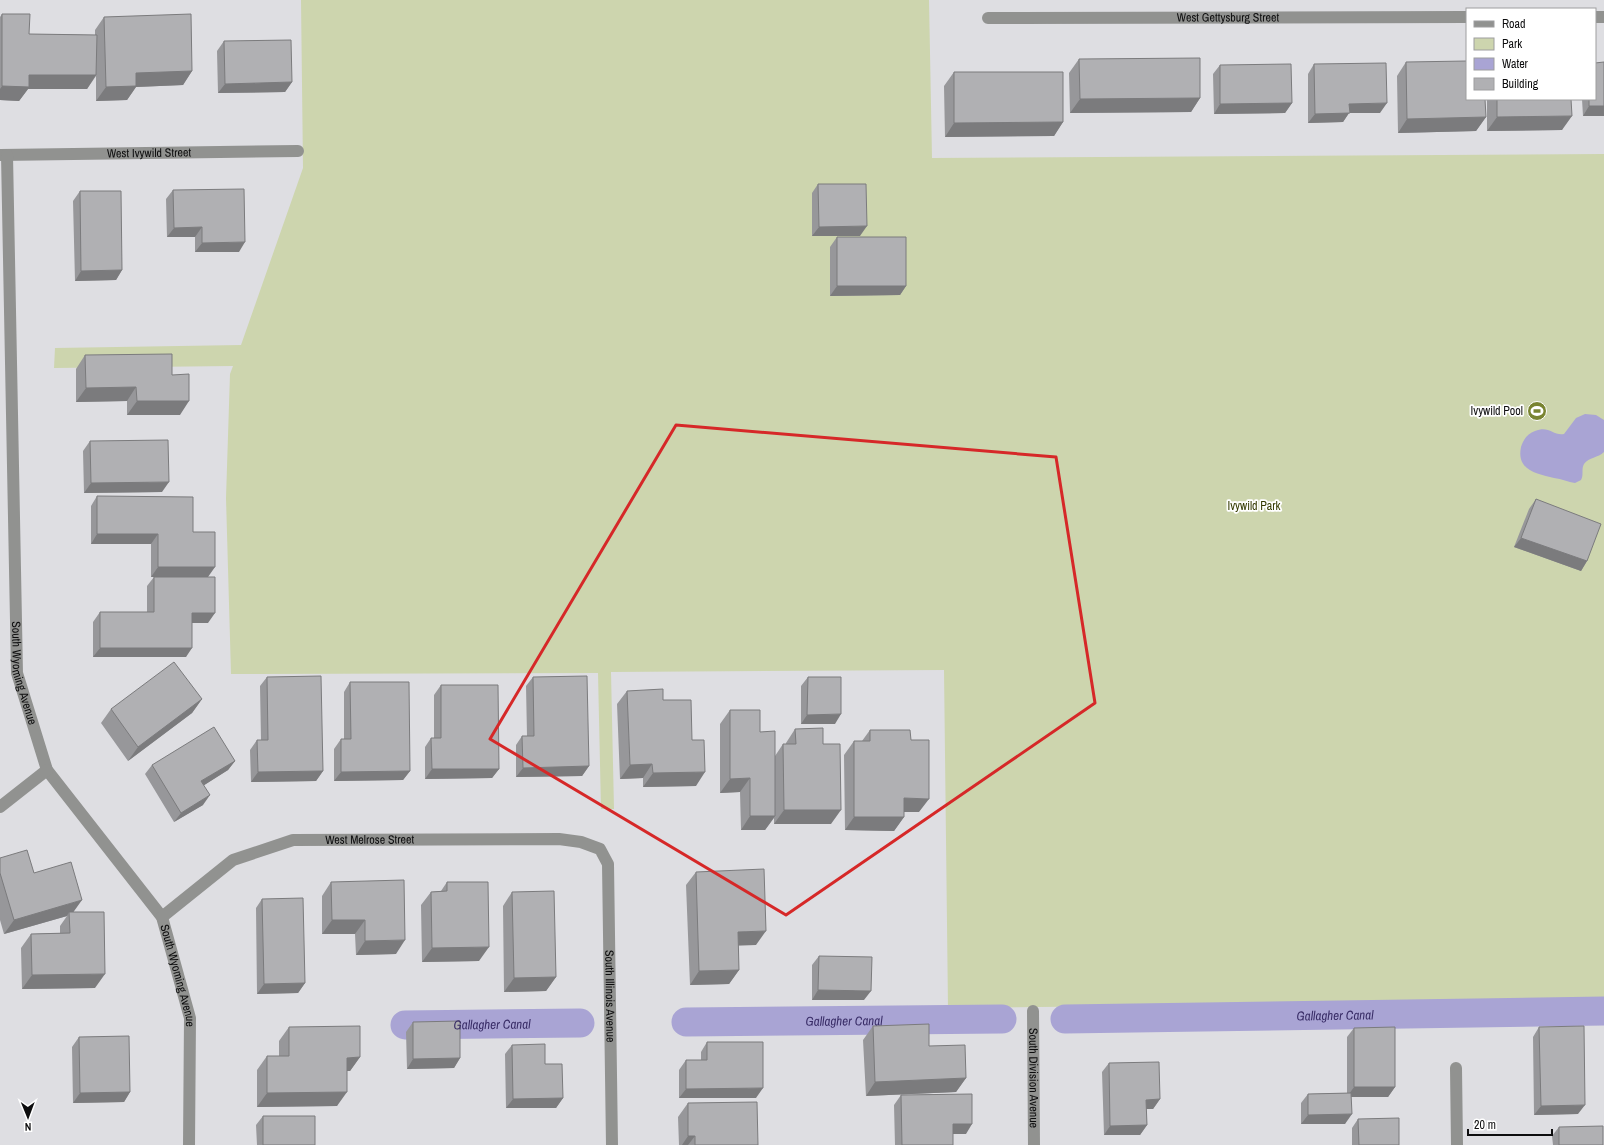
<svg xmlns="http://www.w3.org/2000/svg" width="1604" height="1145" font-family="'Archivo Narrow',sans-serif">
<rect width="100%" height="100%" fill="#dedee2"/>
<path fill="#cdd5ae" d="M301,0h628l3,158 672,-4v847l-656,7 -4,-338 -333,2 3,137h-13l-3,-136 -367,1 -5,-176 4,-124 3,-8 -179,2 1,-20 186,-3 62,-177z"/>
<path fill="#a9a4d4" d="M1585,414l11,1 8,5v32c-6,6 -15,5 -20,12 -3,5 0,11 -3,16l-6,3c-7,-1 -13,-4 -21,-5 -16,-4 -38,-7 -33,-31 2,-7 7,-14 14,-16 14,-6 18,5 29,3l12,-16z"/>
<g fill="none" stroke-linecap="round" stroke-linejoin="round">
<g stroke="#a9a4d4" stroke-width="29">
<path id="s1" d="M1065,1019l539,-8"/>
<path id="s2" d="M686,1022l316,-3"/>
<path id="s3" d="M405,1025l175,-2"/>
</g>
<g stroke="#919290" stroke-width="12">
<path d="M1595,17h9"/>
<path id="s4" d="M988,18l479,-1"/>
<path id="s5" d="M0,155l298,-4"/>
<path id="s6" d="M7,155l10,518 30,97 115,147 28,101 -1,127"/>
<path d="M0,807l47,-37"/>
<path id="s7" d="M162,917l71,-57 60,-20 266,-1 22,3 19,7 8,15 4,281"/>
<path id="s8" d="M1033,1011l1,134"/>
<path d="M1456,1068l1,77"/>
</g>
</g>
<path fill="#97979a" d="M2,14l27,20 66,1v-5l9,-13 88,54 -9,14 -47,2 -9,13 -31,1v-25l-9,13h-59l-9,12 -19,-1v-83z
M224,41l68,41 -7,10 -67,1 -1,-42z
M1079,59l121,39 -9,14 -121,1 -1,-40z
M1406,62l80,55 -10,14 -78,2 -1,-57z
M1604,62v54h-21l-1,-17h13z
M1314,64l66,49h-31l-6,9 -35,1v-49z
M1220,65l72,38 -7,10 -71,1 -1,-40z
M954,72l109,50 -9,14 -109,1 -1,-51z
M1487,99h84l-9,31 -75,1z
M818,184l42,52h-48v-43z
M173,190l66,62h-44v-15h-28l-1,-38z
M80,191l42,79 -6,10 -41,1 -2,-80z
M837,237l69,49 -6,9 -70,1v-49z
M85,355l87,20 8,40h-53v-14l-51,1v-33z
M90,441l72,51 -78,1 -1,-42z
M97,496l96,36 15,45v46h-16l-6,34h-93v-35l7,-10h47v-26l7,-9h42h-45v-33h-60v-38z
M1536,499l51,62 -6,10 -67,-24 15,-38z
M267,677l56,94 -7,10 -65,1 -1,-32 7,-10h4l-1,-54z
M533,677l56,89 -7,10 -66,1v-32l6,-9h5l-1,-50z
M808,677l27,47h-34v-38z
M350,682l60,89 -7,9 -69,1v-32l7,-10h3v-47z
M441,685l58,84 -7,9 -67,1v-32l6,-9h3v-43z
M627,691l36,9 29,40 4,46 -53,1v-9l-23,1 -3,-75z
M202,699l-10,14 -64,48 -27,-38 10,-14z
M730,710l30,22 15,24 8,-12h3v-1l9,-14 28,15 8,80h-57v-6l-9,12h-24l-1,-38 -20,1v-69z
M870,730l41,10 8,72h-15v5l-10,14 -49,-1 -1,-75 10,-14h8z
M235,761l-7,9 -24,15 -1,20 -29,17 -29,-48 7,-9z
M0,858l34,15 40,39 21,76 -73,1 -1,-41 10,-14 29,-1v-7l7,-10 -63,18 -4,-14z
M696,872l60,73h-18l1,25 -10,14 -39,1 -4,-100z
M331,882l65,72 -40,1 -1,-21h-33v-38z
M447,882l32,79 -57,1 -1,-57 10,-13 10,-1z
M512,892l44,85 -10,14 -42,1 -1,-86z
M262,899l43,84 -7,10 -41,1 -1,-86z
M819,956l45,44h-52v-35z
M413,1022l47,36 -6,10 -47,1 -1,-37z
M873,1026l56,20 37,32 -10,14 -90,4 -3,-56z
M289,1027l71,30 -10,14h-3l-10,35 -80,1v-37l10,-14h12v-15z
M1539,1027l39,87 -44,1 -1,-78z
M1354,1028l41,59 -7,10h-37l-6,27h-44v-21l7,-9 39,-1v-56z
M79,1037l51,55 -6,10 -51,1 -1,-56z
M707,1042l49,56h-77v-28l7,-10h15v-8z
M512,1045l33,19 18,34 -7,10h-50l-1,-54z
M1109,1063l51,36 -7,10h-7l1,16 -7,10h-36l-2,-63z
M901,1095l65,39h-13v11h-58l-1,-40z
M688,1103l70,42h-79l-1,-28z
M263,1116l52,29h-58l-1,-20z
M1358,1119l41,26h-47v-17z
M1559,1127l44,18h-50l-1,-9z"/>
<path fill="#7b7b7d" d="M192,71l-9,14 -47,2 -9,13 -31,1 10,-14 30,-14z
M29,75h67l-9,14h-59l-9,12 -19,-1v-11l2,-3z
M292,82l-7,10 -67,1 7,-9z
M1200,98l-9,14 -121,1 10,-14z
M1292,103l-7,10 -71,1 6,-10z
M1387,103l-7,10h-31l-6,9 -35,1 7,-9 34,-10z
M1589,106h15v10h-21z
M1572,116l-10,14 -75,1 10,-14z
M1486,117l-10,14 -78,2 9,-14z
M1063,122l-9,14 -109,1 9,-14z
M867,226l-7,10h-48l7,-9z
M202,227l-7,10h-28l7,-9z
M245,242l-6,10h-44l7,-9z
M122,270l-6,10 -41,1 6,-10z
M837,286h69l-6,9 -70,1z
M136,387l-9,14 -51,1 10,-14z
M137,401h52l-9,14h-53z
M169,482l-7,10 -78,1 7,-10z
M97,534h61l-7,10h-60z
M1521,538l66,23 -6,10 -67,-24z
M158,567h57l-7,10h-57z
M192,613h23l-7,10h-22z
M100,648h92l-6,9h-93z
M202,699l-10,14 -64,48 10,-14z
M841,714l-6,10h-34l6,-9z
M235,761l-7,9 -33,21 6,-10z
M652,764l-9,14 -23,1 10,-14z
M589,766l-7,10 -66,1 7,-9z
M432,769h67l-7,9 -67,1z
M323,771l-7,10 -65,1 7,-10z
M410,771l-7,9 -69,1 7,-9z
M705,772l-9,14 -53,1 10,-14z
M750,778l-10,14 -20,1 10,-14z
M210,795l-7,10 -29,17 7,-9z
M904,798l25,1 -10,13h-25z
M784,810h57l-10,14h-57z
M750,816h25l-10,14h-24z
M854,817h50l-10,14 -49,-1z
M82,900l-10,14 -3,-2 -2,4 -63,18 10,-14z
M332,920h33l-10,14h-33z
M766,931l-10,14 -28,1 10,-14z
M405,940l-9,14 -40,1 9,-14z
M489,947l-10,14 -57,1 10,-14z
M739,970l-10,14 -39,1 9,-14z
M105,974l-10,14 -73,1 10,-14z
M556,977l-10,14 -42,1 10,-14z
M305,983l-7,10 -41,1 7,-10z
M818,990l53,1 -7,9h-52z
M360,1057l-10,14h-13l10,-13z
M460,1058l-6,10 -47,1 6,-10z
M966,1078l-10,14 -90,4 9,-14z
M1354,1087h41l-7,10h-41z
M763,1088l-7,10h-77l7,-9z
M130,1092l-6,10 -51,1 7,-10z
M347,1092l-10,14 -80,1 10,-14z
M563,1098l-7,10h-50l7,-9z
M1160,1099l-7,10h-13l6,-9z
M1585,1105l-7,9 -44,1 7,-9z
M1352,1114l-7,10h-44l7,-9z
M953,1124h19l-6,10h-20z
M1147,1125l-7,10h-36l6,-9z
M688,1136h7l-7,9h-6z"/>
<path fill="#b0b0b3" stroke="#7b7b7d" d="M2,14h28l-1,20 68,1 -1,40h-67v12l-27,-1z
M191,14l1,57 -56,2v13l-30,1 -2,-70z
M291,40l1,42 -67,2 -1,-43z
M1200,58v40l-120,1 -1,-40z
M1467,61v38h18l1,18 -79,2 -1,-57z
M1604,62v44h-15v-7h6v-36z
M1386,63l1,40 -38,1 1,9 -35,1 -1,-50z
M1291,64l1,39 -72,1v-39z
M954,72h109v50l-109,1z
M1497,99h74l1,17 -75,1z
M818,184h48l1,42 -48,1z
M244,189l1,53 -43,1v-16l-28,1 -1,-38z
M80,191h41l1,79 -41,1z
M837,237h69v49h-69z
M172,354v21l17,-1v27h-52l-1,-14 -50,1 -1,-33z
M168,440l1,42 -78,1 -1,-42z
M97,496l96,1v35h22v35h-57v-33h-61z
M1536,499l65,25 -14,37 -66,-23z
M154,577h61v36h-23v35h-92v-36h54z
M174,662l28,37 -64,48 -27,-38z
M321,676l2,95 -65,1 -1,-32h11l-1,-63z
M587,676l2,90 -66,2 -1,-32h12l-1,-59z
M808,677h33v37l-34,1z
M350,682h59l1,89 -69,1v-33h10z
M441,685h57l1,84h-67l-1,-31h10z
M663,689v11h28l1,40h12l1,32 -52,1 -1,-9 -22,1 -3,-74z
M730,710h30v22l15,-1v85h-25v-38l-20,1z
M214,727l21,34 -34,20 9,14 -29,18 -29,-48z
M823,728v16h17l1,66h-57l-1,-66h13l-1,-15z
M870,730h40l1,10h18v59l-25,-1v19h-50v-76h16z
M27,850l7,23 37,-11 11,38 -68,20 -14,-47v-15z
M764,869l2,62 -28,1 1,38 -40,1 -3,-99z
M404,880l1,60 -40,1v-21h-33l-1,-38z
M447,882h41l1,65 -57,1 -1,-56 16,-1z
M554,891l2,86 -42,1 -2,-86z
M303,898l2,85 -41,1 -2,-85z
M69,912h35l1,62 -73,1 -1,-41 39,-1z
M819,956l53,1 -1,34 -53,-1z
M460,1021v37l-47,1v-37z
M929,1024v22l36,-1 1,33 -91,4 -2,-56z
M360,1026v31l-13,1v34l-80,1v-37h22v-29z
M1584,1026l1,79 -44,1 -2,-79z
M1395,1027v60h-41v-59z
M129,1036l1,56 -50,1 -1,-56z
M707,1042h56v46l-77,1v-29h21z
M545,1044v20h17l1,34 -50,1 -1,-54z
M1159,1062l1,37 -14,1 1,25 -37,1 -1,-63z
M1351,1093l1,21 -44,1v-21z
M972,1094v30h-19v21h-51l-1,-50z
M757,1102l1,43h-63v-9h-7v-33z
M263,1116h52v29h-52z
M1399,1118v27h-40l-1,-26z
M1603,1126v19h-44v-18z"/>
<path fill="none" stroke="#d62828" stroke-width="3" stroke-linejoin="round" d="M676,425l380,32 39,246 -309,212 -296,-176z"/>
<defs>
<g id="stadium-disc" transform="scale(1)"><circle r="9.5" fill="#798431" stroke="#fff"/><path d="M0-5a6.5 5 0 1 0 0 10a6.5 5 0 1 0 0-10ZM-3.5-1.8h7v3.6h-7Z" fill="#fff"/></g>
</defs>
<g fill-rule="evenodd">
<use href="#stadium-disc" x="1537" y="411"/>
</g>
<g text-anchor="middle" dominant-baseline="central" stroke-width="3.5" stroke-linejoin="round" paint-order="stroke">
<g font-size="12" fill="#0d0d0e" stroke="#fff">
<text stroke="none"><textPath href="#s4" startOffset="240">West Gettysburg Street</textPath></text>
<text stroke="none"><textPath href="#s5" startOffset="149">West Ivywild Street</textPath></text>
<text stroke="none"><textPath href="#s6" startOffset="519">South Wyoming Avenue</textPath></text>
<text stroke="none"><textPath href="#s7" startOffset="231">West Melrose Street</textPath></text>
<text stroke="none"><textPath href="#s6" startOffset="867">South Wyoming Avenue</textPath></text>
<text stroke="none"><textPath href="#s7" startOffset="612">South Illinois Avenue</textPath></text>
<text stroke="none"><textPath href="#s8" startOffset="67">South Division Avenue</textPath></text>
</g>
<g font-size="12" fill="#0d0d0e" stroke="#fff" text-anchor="end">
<text x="1523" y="411">Ivywild Pool</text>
</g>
<g font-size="12" fill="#343a00" stroke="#fff">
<text x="1254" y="506">Ivywild Park</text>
</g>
<g font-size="13" font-style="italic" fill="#392d67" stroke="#fff">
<text stroke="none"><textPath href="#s1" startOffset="270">Gallagher Canal</textPath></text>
<text stroke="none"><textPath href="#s2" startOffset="158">Gallagher Canal</textPath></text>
<text stroke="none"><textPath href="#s3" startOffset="87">Gallagher Canal</textPath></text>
</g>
</g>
<rect x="1466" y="8" width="130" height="92" fill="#ffffff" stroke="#9e9e9f"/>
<rect x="1474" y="21" width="20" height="6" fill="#919290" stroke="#9e9e9f"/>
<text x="1502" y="28" font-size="12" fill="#0d0d0e">Road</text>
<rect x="1474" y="38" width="20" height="12" fill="#cdd5ae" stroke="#9e9e9f"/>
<text x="1502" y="48" font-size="12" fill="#0d0d0e">Park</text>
<rect x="1474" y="58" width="20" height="12" fill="#a9a4d4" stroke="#9e9e9f"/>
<text x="1502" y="68" font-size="12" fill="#0d0d0e">Water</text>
<rect x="1474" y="78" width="20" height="12" fill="#b0b0b3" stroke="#9e9e9f"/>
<text x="1502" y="88" font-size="12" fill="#0d0d0e">Building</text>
<g transform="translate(28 1117) rotate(179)" stroke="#ffffff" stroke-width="3" paint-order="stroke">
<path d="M0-3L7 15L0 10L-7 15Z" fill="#0d0d0e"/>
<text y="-6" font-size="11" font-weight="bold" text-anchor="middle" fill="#0d0d0e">N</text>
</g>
<path d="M1468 1129v6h84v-6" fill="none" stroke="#0d0d0e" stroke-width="2"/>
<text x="1474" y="1129" font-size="12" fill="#0d0d0e" stroke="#ffffff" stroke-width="3" paint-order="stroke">20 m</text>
</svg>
